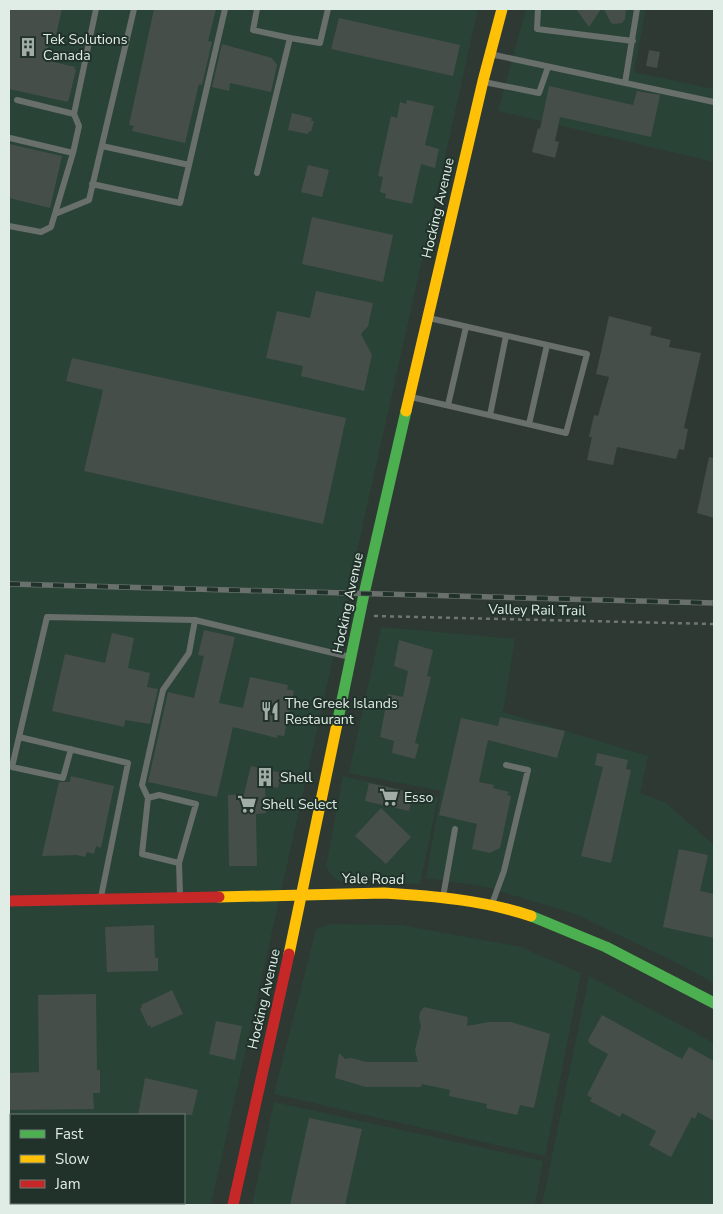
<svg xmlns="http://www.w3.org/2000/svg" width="723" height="1214" font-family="'Nunito Sans',sans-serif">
<rect width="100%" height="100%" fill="#2e3933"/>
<path fill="#2a4337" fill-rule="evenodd" d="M9,9h469l-267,1196h-202zM11,1115h173v88h-173z
M526,9h120l-12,63 80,17v73l-216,-51z
M381,627l134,12 -12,73 145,44 -8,37 25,9 49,43v138l-41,-22 -98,-47 -89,-27 -60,-9 15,-87 -92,-18z
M343,776l95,22 -18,86 -81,-3 -8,-6 -5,-9z
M330,924l71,1 120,22 60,26 -36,183 -271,-62 42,-165z
M589,976l125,67v162h-172z
M274,1102l269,59 -8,44h-283z"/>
<path fill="#464e4a" d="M9,9h53l-6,26 -5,-1 -6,26 30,7 -1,2 2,1 -8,32 -59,-13z
M154,9h62l-8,32 4,1 -10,43 -3,-1 -14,59 -53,-12 2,-5 -5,-1z
M576,9h25l-12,18z
M604,9h22l-1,10 -3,4 -8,1 -3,-1z
M339,18l121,27 -7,31 -122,-27z
M222,44l50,14 5,7 -6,27 -41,-9 -1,8 -17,-4z
M649,50l11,2 -3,16 -11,-2z
M549,86l84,19 4,-14 23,4 -9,42 -91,-20 -5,24 4,1 -4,16 -23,-6 6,-24 2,1z
M407,100l27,6 -9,39 14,4 -4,19 -14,-4 -9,40 -27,-6 1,-4 -6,-2 3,-15 -5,-1 13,-60 6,2 3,-16 6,2z
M292,113l20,5 -1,3h3l-3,11 -2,-1 -1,3 -20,-4z
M9,144l53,12 -12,52 -41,-10z
M308,165l21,5 -7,27 -21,-5z
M312,217l81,18 -10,47 -81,-18z
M316,291l57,12 -5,23 -7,8 11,21 -8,36 -63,-15 2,-10 -37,-8 11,-47 33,7z
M609,316l43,11 -2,8 21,5 -2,7 32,6 -17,75 4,1 -4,21 -5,-1 -3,10 -59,-12 -4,18 -26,-5 5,-23h-3l5,-22 4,1 11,-39 -13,-3z
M72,358l274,60 -23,106 -239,-53 19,-81 -37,-9z
M709,457l5,1v60l-17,-5z
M204,630l31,7 -16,66 24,5 7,-31 38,8 -1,4 7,2 -10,45 -7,-1v3l-44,-11 -16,70 -69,-15 20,-90 26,6 10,-42 -6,-1z
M112,633l22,5 -6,30 22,5 -3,14 11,2 -8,35 -25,-4 -1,7 -72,-16 13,-57 40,9z
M399,640l34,10 -6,26 4,1 -16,66 4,1 -4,15 -23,-6 2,-12 -14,-4 8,-43 15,3 5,-26 -14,-5z
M500,717l65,14 -8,27 -69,-18 -9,42 15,3 -1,3 16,4 -2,3 4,1 -11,52 -10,5 -18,-4 5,-25 -38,-9 22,-97 37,8z
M597,753l31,7 -2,9 5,1 -20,93 -30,-7 22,-89 -8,-2z
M251,766l31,7 -4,15 -13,-3 1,28 -10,1 1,52h-28l-1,-71 16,-1z
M71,776l43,10 -13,62 -5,-2 -2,8 -7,-2 -2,5 -8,-2 -35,1 17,-74h11z
M369,783l44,10 -4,18 -44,-10z
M381,808l30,29 -25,27 -31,-28z
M679,849l29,6 -8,36 14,3v44l-51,-11z
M154,925l1,33h3v13l-51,1 -2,-45z
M172,990l11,24 -32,14 -1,-3 -2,1 -8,-17 2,-2 -1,-2z
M96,994l1,76h3v23h-7l1,16 -85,1v-37l30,-1 -1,-77z
M424,1007l44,10 -1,9 22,-4h22l39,12 -16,74 -14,-3 -3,10 -31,-7 1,-4 -38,-8 1,-6 -28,-6 -1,3h-55l-31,-9 4,-25 6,6 6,-1 16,4h51l-3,-12 6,-24 -2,-8 1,-6z
M602,1015l80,44 7,-12 25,14v60l-16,-9 -3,7 -3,-2 -21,40 -22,-12 7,-14 -34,-18 -2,4 -30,-16 2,-3 -5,-3 21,-41 -18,-10 -2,-4z
M216,1021l26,5 -7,34 -26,-6z
M145,1078l53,12 -6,25h-54z
M309,1118l53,11 -17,76h-55z"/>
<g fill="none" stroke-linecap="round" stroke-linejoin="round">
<path stroke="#707674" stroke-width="2.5" stroke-dasharray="4 4" stroke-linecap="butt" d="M374,616l340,8"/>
<path stroke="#696f6b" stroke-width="6" d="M538,9l-1,20 96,12
M290,38l30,5 8,-34
M490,54l224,48
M484,82l55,11 9,-26
M625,83l12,-74
M17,100l57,14 5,12 -6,27
M74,114l22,-105
M102,146l87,19 36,-156
M257,173l33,-135 -37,-8 4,-21
M92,184l88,19 9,-38
M55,214l34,-14 45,-191
M9,226l32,6 10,-5 22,-74 -63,-15
M411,397l155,36 21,-79 -158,-36
M448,405l18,-78
M490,415l16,-79
M529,424l18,-79
M19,737l-7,30 51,11 8,-29
M148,798l-6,-13 21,-95 26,-37 6,-33 155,37
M179,863l17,-59 -37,-9 -11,3 -6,56 37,9 1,32
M101,897l27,-134 -109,-26 28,-120 148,3
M443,897l12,-68
M492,904l12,-33 24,-101 -22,-5"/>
<path stroke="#4caf50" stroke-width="11" d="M337,724l27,-130 42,-183
M531,916l75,31 108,56"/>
<path stroke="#ffc107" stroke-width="11" d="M406,411l77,-330 19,-72
M219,897l165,-4c50,3 99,7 147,23
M289,954l48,-230"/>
<path stroke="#c62828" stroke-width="11" d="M9,901l210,-4
M233,1205l56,-251"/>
<g stroke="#6a706c" stroke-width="5.5">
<path id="rail" d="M9,584l705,19"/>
</g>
<use href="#rail" stroke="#20322a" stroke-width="4" stroke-dasharray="11" stroke-linecap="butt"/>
</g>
<defs>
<g id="building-bare" transform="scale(1.5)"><path d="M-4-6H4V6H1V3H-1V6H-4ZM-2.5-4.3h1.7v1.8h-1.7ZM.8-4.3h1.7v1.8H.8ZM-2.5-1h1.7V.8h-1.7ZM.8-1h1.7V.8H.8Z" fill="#a2ada7" stroke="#20322a" stroke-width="2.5" paint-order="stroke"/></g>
<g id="restaurant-bare" transform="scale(1.5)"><path d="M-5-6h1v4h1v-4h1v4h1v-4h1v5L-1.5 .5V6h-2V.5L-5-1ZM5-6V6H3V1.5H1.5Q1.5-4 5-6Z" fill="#a2ada7" stroke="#20322a" stroke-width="2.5" paint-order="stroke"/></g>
<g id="supermarket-bare" transform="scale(1.5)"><path d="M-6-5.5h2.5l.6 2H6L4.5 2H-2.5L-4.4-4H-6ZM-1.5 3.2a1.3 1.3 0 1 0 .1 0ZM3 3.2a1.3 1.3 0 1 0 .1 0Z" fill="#a2ada7" stroke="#20322a" stroke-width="2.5" paint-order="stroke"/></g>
</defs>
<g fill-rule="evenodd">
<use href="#building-bare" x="28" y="47"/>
<use href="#restaurant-bare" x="270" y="711"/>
<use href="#building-bare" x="265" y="777"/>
<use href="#supermarket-bare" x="389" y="797"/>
<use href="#supermarket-bare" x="247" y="804"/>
</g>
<g text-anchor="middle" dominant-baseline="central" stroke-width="4" stroke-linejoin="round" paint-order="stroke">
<g font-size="14" fill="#e0ece6" stroke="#20322a" text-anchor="start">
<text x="43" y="39">Tek Solutions<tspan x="43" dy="16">Canada</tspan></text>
<text x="285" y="703">The Greek Islands<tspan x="285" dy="16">Restaurant</tspan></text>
<text x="280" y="777">Shell</text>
<text x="404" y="797">Esso</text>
<text x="262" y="804">Shell Select</text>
</g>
<g font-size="14" fill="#e0ece6" stroke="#20322a">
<text transform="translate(438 208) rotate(-77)">Hocking Avenue</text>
<text transform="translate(348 603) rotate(-78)">Hocking Avenue</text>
<text transform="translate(537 610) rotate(1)">Valley Rail Trail</text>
<text transform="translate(373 879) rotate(1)">Yale Road</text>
<text transform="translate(264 999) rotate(-77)">Hocking Avenue</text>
</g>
</g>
<rect width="723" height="1214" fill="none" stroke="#e0ece6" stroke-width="20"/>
<rect x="10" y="1114" width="175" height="90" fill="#20322a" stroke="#6d7c75"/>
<rect x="20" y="1130" width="25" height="8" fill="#4caf50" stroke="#6d7c75"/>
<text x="55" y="1139" font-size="15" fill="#e0ece6">Fast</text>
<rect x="20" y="1155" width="25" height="8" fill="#ffc107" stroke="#6d7c75"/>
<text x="55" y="1164" font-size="15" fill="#e0ece6">Slow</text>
<rect x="20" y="1180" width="25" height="8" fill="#c62828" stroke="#6d7c75"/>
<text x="55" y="1189" font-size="15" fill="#e0ece6">Jam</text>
</svg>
